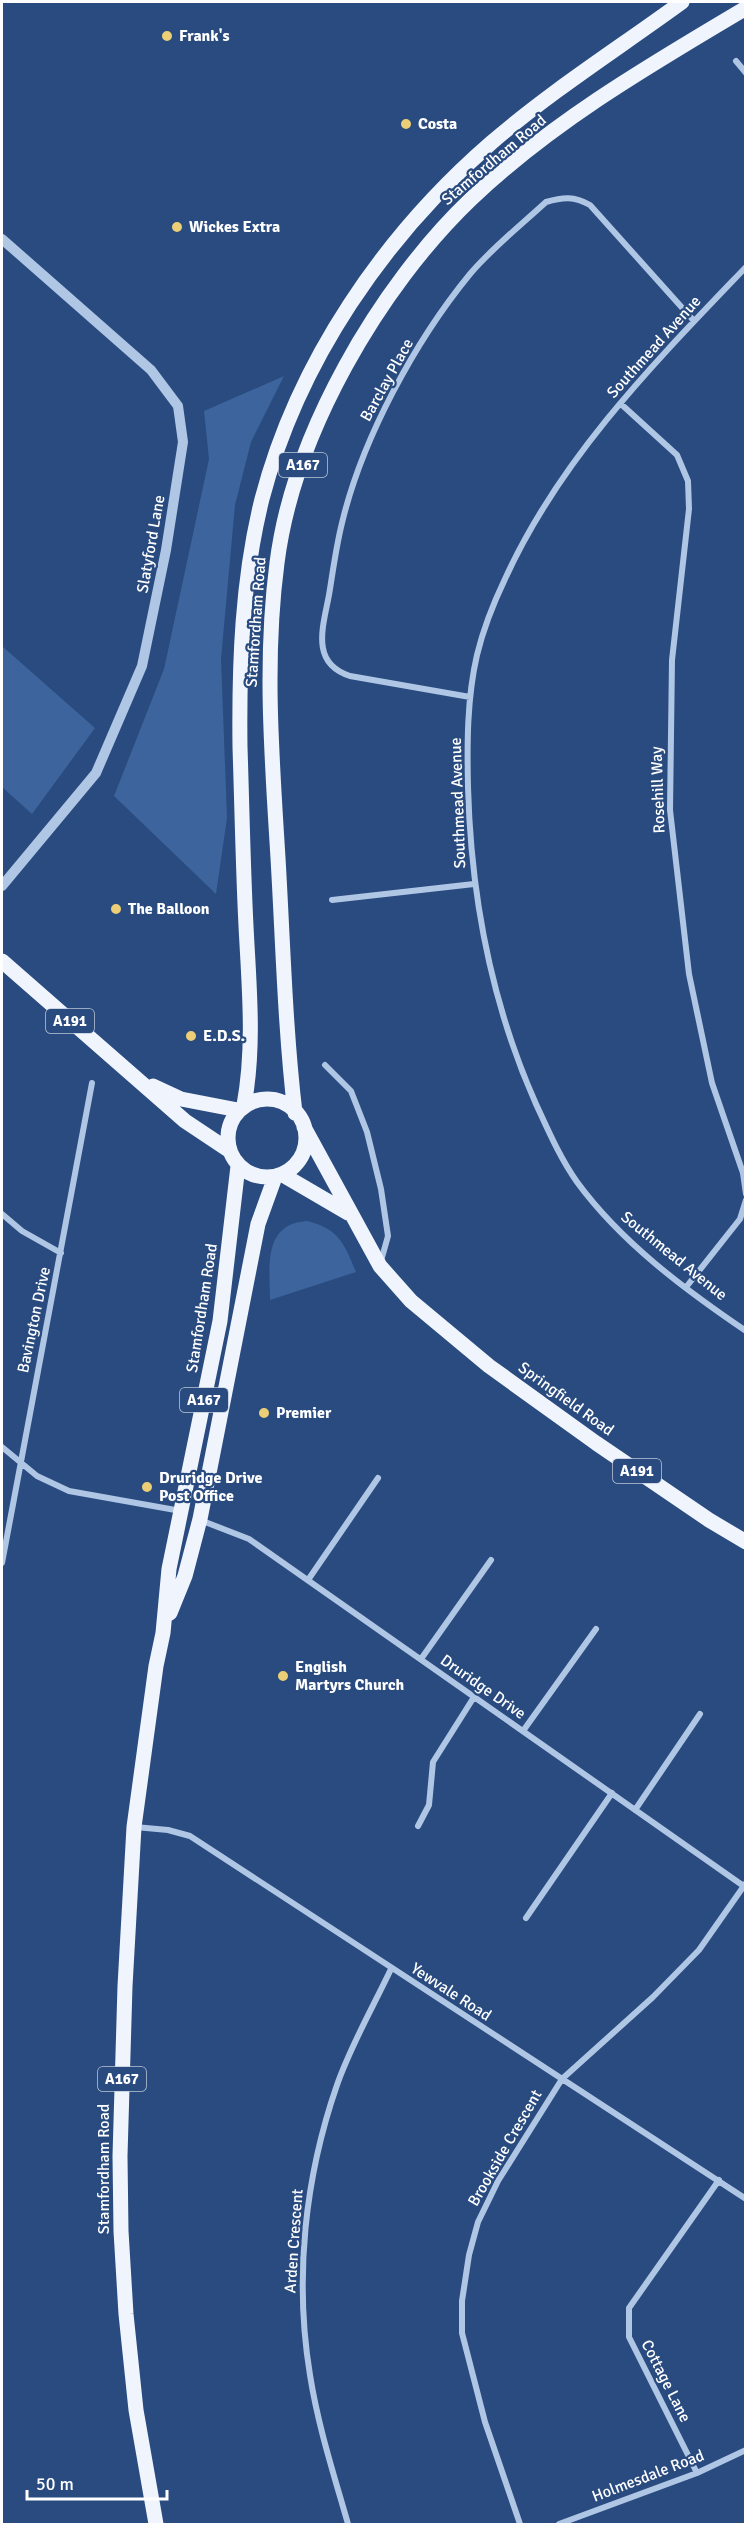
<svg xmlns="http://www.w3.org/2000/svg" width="747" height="2526" font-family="Signika,sans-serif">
<rect width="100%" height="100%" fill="#294b7f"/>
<path fill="#3d649c" d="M284,376l-33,66 -16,63 -14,154 6,159 -11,76 -102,-98 50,-127 45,-210 -5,-48z
M2,646l93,82 -63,86 -30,-27z
M307,1221c32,8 37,22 49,51l-86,28c0,-32 -8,-76 37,-79z"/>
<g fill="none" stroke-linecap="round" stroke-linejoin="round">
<path stroke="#b0c6e5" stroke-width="6" d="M736,61l10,12
M746,267c-91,95 -186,191 -241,312 -11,23 -22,51 -28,76 -10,43 -10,89 -9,132 3,110 23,216 68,317 12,26 24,54 41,78 44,60 107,107 169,149
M621,404l56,51 11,26 1,28 -17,151 -2,150 19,164 23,109 31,90 3,21
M470,697l-120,-21c-40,-13 -27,-49 -21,-81 4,-24 7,-48 13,-72 20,-84 73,-182 128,-249 22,-26 51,-49 76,-72 17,-5 28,-6 44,3l104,116
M332,900l142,-16
M325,1065l26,26 16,41 14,57 7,47 -7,25
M2,1214l20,17 39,22
M687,1286l53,-67 6,-19
M2,1447l35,29 32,15 112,20
M200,1520l49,19 496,348
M2,1563l90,-480
M308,1580l70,-102
M421,1659l70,-99
M523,1731l73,-102
M635,1810l65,-96
M418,1826l11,-21 4,-43 41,-65
M135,1827l33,3 22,6 556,363
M526,1918l86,-125
M697,2473l-68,-136v-29l90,-128
M348,2524c-14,-49 -30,-98 -38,-149 -16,-97 -5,-198 27,-290 14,-40 36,-78 54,-116
M520,2524l-35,-102 -23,-89v-32l7,-46 9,-33 20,-41 64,-102 91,-82 46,-47 47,-67
M559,2524l138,-51 49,-23"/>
<path stroke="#b0c6e5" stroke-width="10" d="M2,239l149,131 27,36 5,36 -17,108 -24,116 -46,107 -94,113"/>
<path stroke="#f0f4fd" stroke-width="15" d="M2,961l183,160 45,30
M153,1086l28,13 57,11
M228 1138a39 39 0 1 1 78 0a39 39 0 1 1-78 0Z
M244,1105c11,-59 5,-119 2,-179 -3,-59 -4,-119 -6,-179 -1,-83 2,-168 22,-248 36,-138 123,-264 229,-356 60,-52 128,-95 191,-141
M295,1113c-10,-85 -12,-170 -17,-255 -6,-99 -14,-197 -1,-295 16,-128 102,-276 194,-364 81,-77 179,-134 275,-191
M304,1127l76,139 31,35 78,65 107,77 113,77 37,22
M283,1175l65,38
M170,1613l15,-37 15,-57 58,-295 17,-47
M156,2524l-20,-114 -10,-96 -5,-83 -1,-75 5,-170 9,-159 22,-161 7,-33 6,-64 51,-248 18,-155"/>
</g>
<g fill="#ecce77" stroke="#294b7f" stroke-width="2">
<circle cx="167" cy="36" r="6"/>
<circle cx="406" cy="124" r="6"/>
<circle cx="177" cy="227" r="6"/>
<circle cx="116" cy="909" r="6"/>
<circle cx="191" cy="1036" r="6"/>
<circle cx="264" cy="1413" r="6"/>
<circle cx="147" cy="1487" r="6"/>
<circle cx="283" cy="1676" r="6"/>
</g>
<g text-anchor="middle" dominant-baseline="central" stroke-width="4.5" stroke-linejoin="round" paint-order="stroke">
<g fill="#294b7f" stroke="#bfc9d9" stroke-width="1.5">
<rect x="279" y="453" width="48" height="24" rx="4.5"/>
<rect x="46" y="1009" width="48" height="24" rx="4.5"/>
<rect x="180" y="1388" width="48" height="24" rx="4.5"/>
<rect x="613" y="1459" width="48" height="24" rx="4.5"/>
<rect x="98" y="2067" width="48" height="24" rx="4.5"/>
</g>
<g font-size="15" font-weight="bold" fill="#fff">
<text x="303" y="465">A167</text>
<text x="70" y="1021">A191</text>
<text x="204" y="1400">A167</text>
<text x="637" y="1471">A191</text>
<text x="122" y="2079">A167</text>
</g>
<g font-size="16" font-weight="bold" fill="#fff" stroke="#294b7f" text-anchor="start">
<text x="179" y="36">Frank's</text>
<text x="418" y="124">Costa</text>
<text x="189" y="227">Wickes Extra</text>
<text x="128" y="909">The Balloon</text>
<text x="203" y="1036">E.D.S.</text>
<text x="276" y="1413">Premier</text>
<text x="159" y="1478">Druridge Drive<tspan x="159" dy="18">Post Office</tspan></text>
<text x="295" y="1667">English<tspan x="295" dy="18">Martyrs Church</tspan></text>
</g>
<g font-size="16" fill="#fff" stroke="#294b7f">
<text transform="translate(494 160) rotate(-40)">Stamfordham Road</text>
<text transform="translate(654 347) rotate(-48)">Southmead Avenue</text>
<text transform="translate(387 380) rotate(-61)">Barclay Place</text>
<text transform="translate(151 544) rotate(-80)">Slatyford Lane</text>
<text transform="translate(256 622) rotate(-86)">Stamfordham Road</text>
<text transform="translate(658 790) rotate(-92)">Rosehill Way</text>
<text transform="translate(458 803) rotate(-92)">Southmead Avenue</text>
<text transform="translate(674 1256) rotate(39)">Southmead Avenue</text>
<text transform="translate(202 1308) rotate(-81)">Stamfordham Road</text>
<text transform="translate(34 1320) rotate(-78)">Bavington Drive</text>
<text transform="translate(566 1399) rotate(36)">Springfield Road</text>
<text transform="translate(483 1687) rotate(35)">Druridge Drive</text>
<text transform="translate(451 1992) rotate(33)">Yewvale Road</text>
<text transform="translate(505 2148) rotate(-60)">Brookside Crescent</text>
<text transform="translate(104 2169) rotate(-90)">Stamfordham Road</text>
<text transform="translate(294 2241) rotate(-86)">Arden Crescent</text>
<text transform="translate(666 2381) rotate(63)">Cottage Lane</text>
<text transform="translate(648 2476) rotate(-21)">Holmesdale Road</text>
</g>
</g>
<rect width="747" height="2526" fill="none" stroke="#ffffff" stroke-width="6"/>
<path d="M27 2490v9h140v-9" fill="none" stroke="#ffffff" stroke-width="3"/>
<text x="36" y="2490" font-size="18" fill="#ffffff" stroke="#294b7f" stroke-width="4.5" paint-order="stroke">50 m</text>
</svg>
